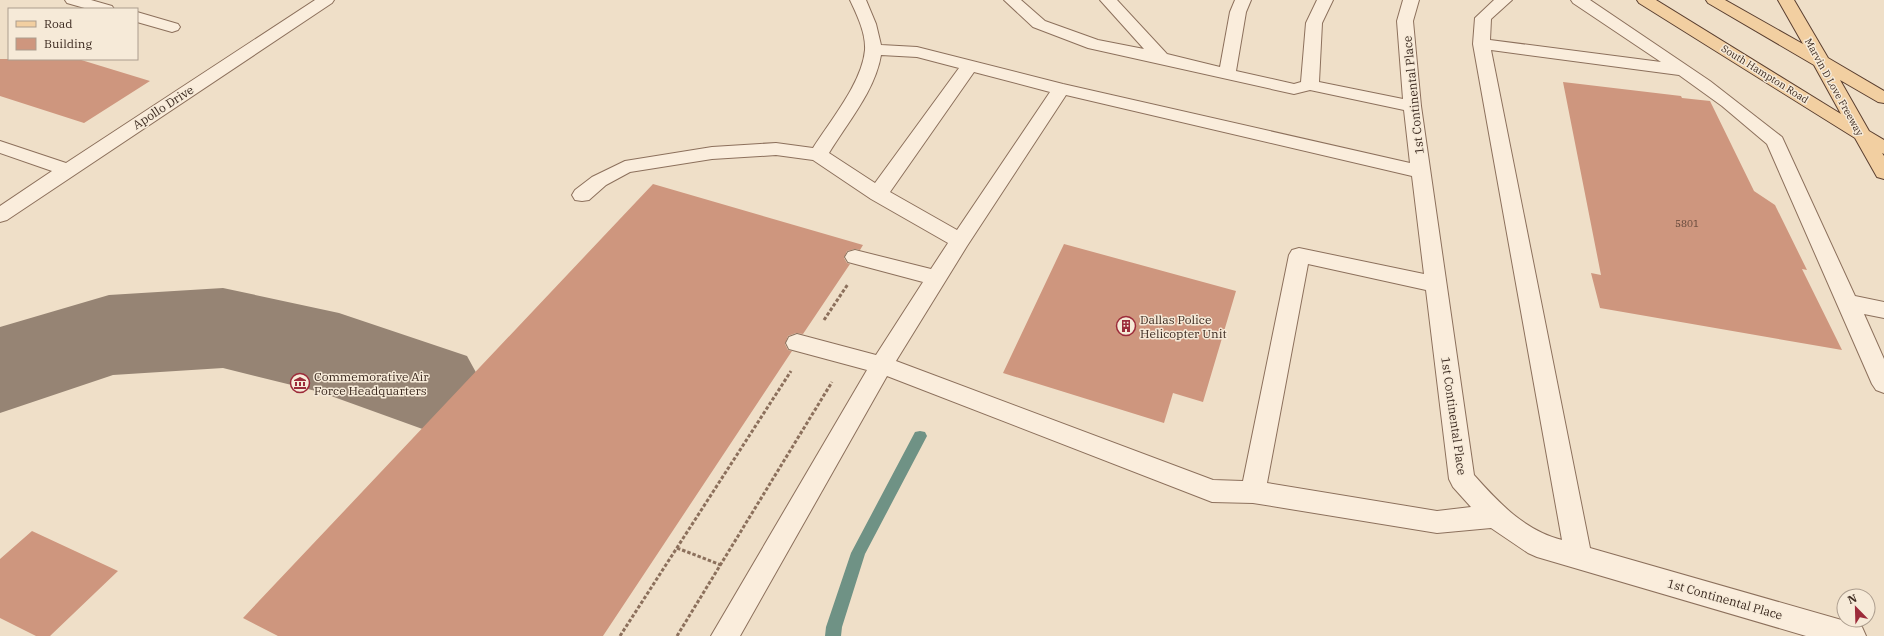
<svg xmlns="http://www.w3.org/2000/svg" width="1884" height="636" font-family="'IBM Plex Serif',serif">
<rect width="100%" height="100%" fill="#efdfc8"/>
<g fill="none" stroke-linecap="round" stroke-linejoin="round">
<path fill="#6f9285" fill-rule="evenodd" d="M920,431l5,1 2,4 -62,118 -23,73 -1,9h-16l1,-9 25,-74 64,-121z"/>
<path fill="#968474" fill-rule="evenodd" d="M223,288l116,25 128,43 17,31 -17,31 -39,13 -108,-39 -97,-24 -110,7 -113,38v-86l109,-32z"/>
</g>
<path fill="#ce967e" d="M0,59h78l72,22 -66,42 -84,-27z
M1563,82l118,14 1,2 28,3 44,90 21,14 32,65 -5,-1 40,81 -242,-42 -9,-35 10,2z
M653,184l210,61 -3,5 -5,-1 -8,2 -3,7 3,5 3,1 -47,70 -7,-1 -8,3 -3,8 3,6 4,1 -189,285h-325l-35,-18z
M1064,244l172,47 -33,111 -30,-9 -9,30 -161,-50z
M32,531l86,40 -68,65h-14l-36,-18v-59z"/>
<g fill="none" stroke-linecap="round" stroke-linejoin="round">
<g stroke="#8c705c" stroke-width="2">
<path id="minor" d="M65,0h26l21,6 2,3h-26l-21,-6z
M315,0h19l-2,3 -325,217 -7,2v-16l52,-35 -52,-18v-12l66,22z
M850,0h16l10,24 5,21 36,2 146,37 347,79 -6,-53 -94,-20 -16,4 -206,-46 -55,-21 -29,-27h17l24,21 53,19 46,9 -44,-49h17l50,54 53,13 10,-55 5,-12h16l-5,12 -10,59 58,13 7,-2 5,-59 11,-23h16l-11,23 -3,59 84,17 -6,-78 6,-21h16l-6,21 8,85 53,369c25,28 50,55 88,65l-89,-496 2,-26 19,-18h18l-21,19 -1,21 171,22 -88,-59 -2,-3h19l120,81 72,56 73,159 29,6v16l-20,-4 20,45v34l-8,-3 -4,-6 -105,-240 -45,-38 -43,-31 -188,-25 99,498 262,75 10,4 4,9h-60l-269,-79 -9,-4 -37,-25 -54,5 -184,-30 -41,-1 -325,-126 -147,260h-29l156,-266 -78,-21 -3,-6 3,-6 8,-3 79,21 47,-73 -75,-20 -3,-5 3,-5 7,-2 76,19 17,-26 -77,-44 -58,-39 -37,-5 -64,4 -82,13 -24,13 -17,15 -7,1 -7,-1 -3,-5 3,-5 17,-13 33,-16 87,-14 64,-4 37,5c17,-27 49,-65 52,-98 1,-17 -8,-35 -15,-50zM881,55l36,2 42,11 -84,115 -46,-30c18,-30 46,-62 52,-98zM974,72l76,20 -93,138 -67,-38zM1066,95l346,81 12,98 -125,-26 -7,2 -3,5 -46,226 -30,-1 -317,-119 71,-115zM1308,264l118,26 23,189 4,8 18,20 -34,4 -170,-28z
M137,12l41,12 2,3 -2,3 -6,2 -35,-10z"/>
</g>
<g stroke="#5a3f30" stroke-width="2">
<path id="major" d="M1637,0h19l185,114 -27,-49 -106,-62 -2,-3h19l78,44 -25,-44h16l34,58 56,33v12l-6,-1 -38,-22 29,51 15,9v14l-2,-1 2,3v23l-7,-2 -22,-39 -216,-135z"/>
</g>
<path stroke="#8c705c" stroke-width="3" stroke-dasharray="3.5 2" stroke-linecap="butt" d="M824,320l24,-36
M677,548l44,17
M620,636l171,-265
M677,636l155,-254"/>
<use href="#minor" fill="#faeddc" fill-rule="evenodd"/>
<use href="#major" fill="#f2cfa1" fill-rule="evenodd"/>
</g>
<defs>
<g id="building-ring" transform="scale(1)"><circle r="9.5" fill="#f6ead8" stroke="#9c2b3a" stroke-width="1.5"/><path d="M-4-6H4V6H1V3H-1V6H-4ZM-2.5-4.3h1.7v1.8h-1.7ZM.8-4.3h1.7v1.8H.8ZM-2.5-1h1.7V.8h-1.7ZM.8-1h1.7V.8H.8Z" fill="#9c2b3a"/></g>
<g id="museum-ring" transform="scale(1)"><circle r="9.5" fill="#f6ead8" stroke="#9c2b3a" stroke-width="1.5"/><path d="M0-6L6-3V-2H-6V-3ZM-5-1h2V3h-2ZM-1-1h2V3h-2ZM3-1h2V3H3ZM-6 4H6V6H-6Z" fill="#9c2b3a"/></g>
</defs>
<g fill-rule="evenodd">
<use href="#building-ring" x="1126" y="326"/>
<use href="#museum-ring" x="300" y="383"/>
</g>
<g text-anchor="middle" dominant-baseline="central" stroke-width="3" stroke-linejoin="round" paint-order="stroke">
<g font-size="10" fill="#3c2a20" stroke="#f6ead8">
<text transform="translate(1765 74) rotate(32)">South Hampton Road</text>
<text transform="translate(1834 87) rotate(61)">Marvin D Love Freeway</text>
</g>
<g font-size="10" fill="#604538">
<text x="1687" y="223">5801</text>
</g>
<g font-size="12" fill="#3c2a20" stroke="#f6ead8">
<text transform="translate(1413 95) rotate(-96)">1st Continental Place</text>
<text transform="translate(163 107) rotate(-33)">Apollo Drive</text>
<text transform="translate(1454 416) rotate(82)">1st Continental Place</text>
<text transform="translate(1725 599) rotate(16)">1st Continental Place</text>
</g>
<g font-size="12" fill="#3c2a20" stroke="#f6ead8" text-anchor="start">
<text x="1140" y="319">Dallas Police<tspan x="1140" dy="14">Helicopter Unit</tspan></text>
<text x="314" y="376">Commemorative Air<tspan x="314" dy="14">Force Headquarters</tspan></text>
</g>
</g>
<rect x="8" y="8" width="130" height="52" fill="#f6ead8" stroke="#ac9d8e"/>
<rect x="16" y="21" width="20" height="6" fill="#f2cfa1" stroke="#ac9d8e"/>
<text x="44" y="28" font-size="12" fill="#3c2a20">Road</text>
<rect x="16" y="38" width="20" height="12" fill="#ce967e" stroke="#ac9d8e"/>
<text x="44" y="48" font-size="12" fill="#3c2a20">Building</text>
<g transform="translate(1856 608) rotate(337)"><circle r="19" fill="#f6ead8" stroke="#ac9d8e"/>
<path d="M0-3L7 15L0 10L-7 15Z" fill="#9c2b3a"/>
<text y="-6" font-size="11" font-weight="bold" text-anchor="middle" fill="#3c2a20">N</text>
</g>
</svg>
